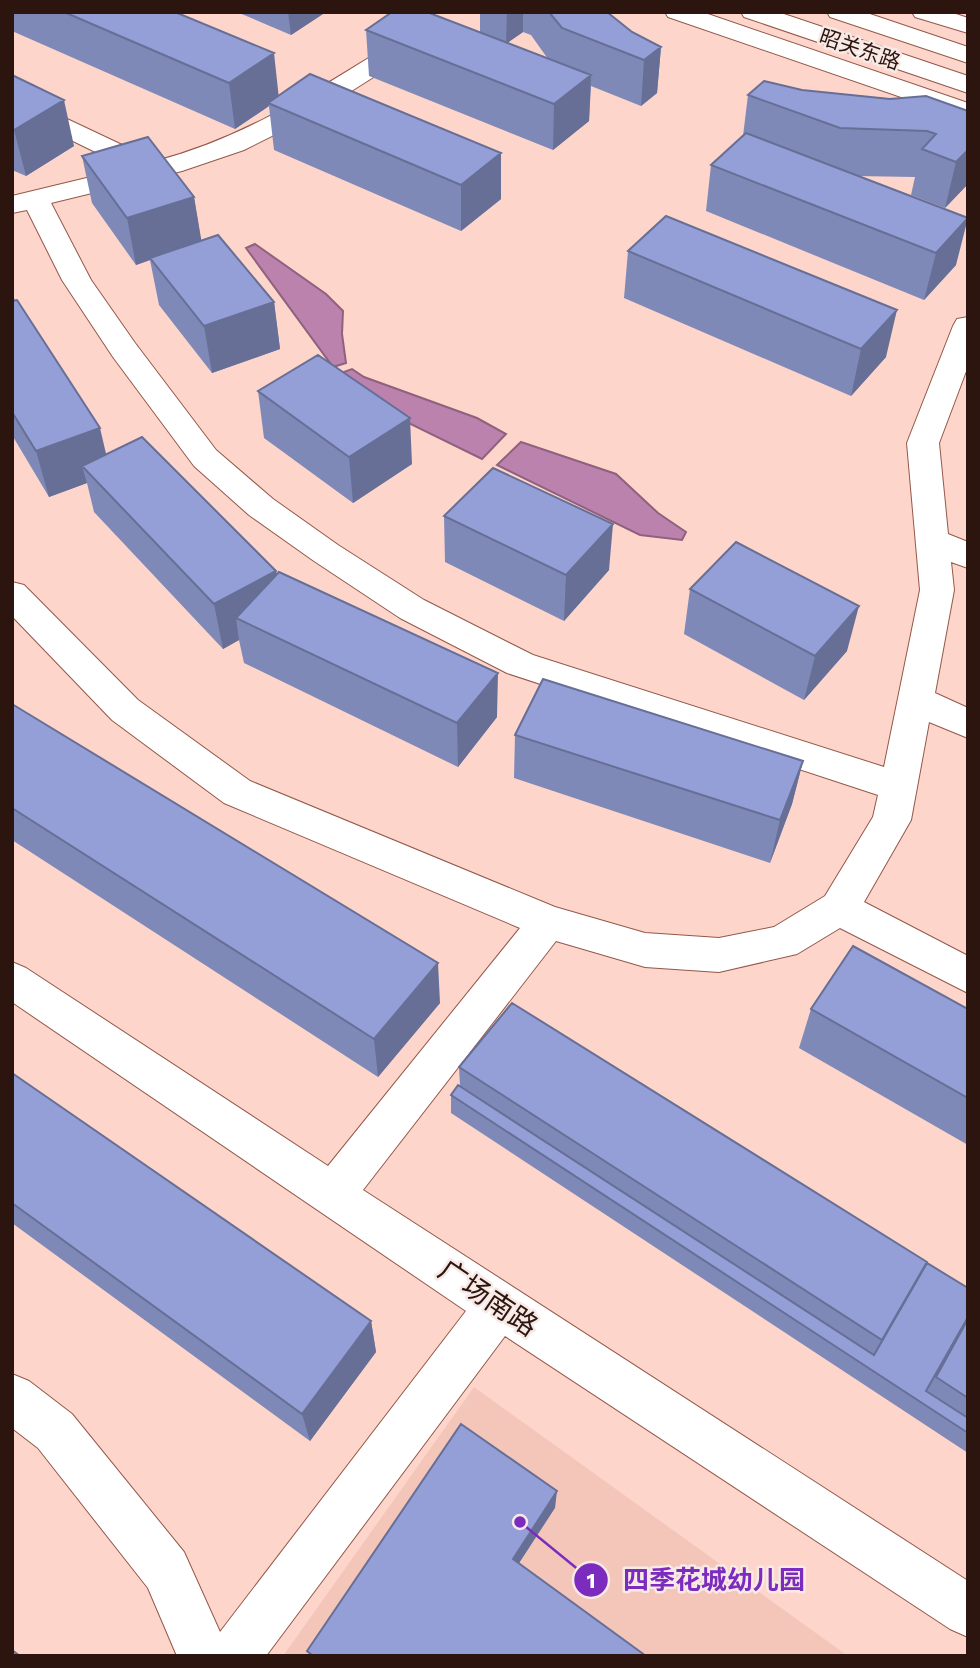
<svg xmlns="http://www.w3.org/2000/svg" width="980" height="1668" font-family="'Work Sans','Noto Sans SC',sans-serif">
<rect width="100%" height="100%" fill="#fed5ca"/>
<path fill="#f4c6ba" d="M474,1387l374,269h-565z"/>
<path fill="#bb82ae" stroke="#90617e" stroke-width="2" d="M255,244l71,50 17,17 -1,23 4,29 -13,4 -87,-119z
M352,369l12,8 113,41 29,16 -24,25 -96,-47 -48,-38z
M521,442l95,32 42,39 28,19 -4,8 -42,-5 -143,-70z"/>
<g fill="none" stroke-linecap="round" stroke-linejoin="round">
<g stroke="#935849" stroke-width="2">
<path id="minor" d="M665,12h37l266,91v17l-300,-103z
M912,12h38l18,6v15l-53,-16z
M412,34l9,3 4,5 -4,5 -109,69 -68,34 -62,21 -131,32 40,77 44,63 81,107 57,49 65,46 86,55 109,55 351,112 36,-177 -13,-147 46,-117 4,-7 11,-2v49l-29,77 9,91 20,8v26l-17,-6 3,28 -19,103 33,15v30l-39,-16 -18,98 -47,82 104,54v37l-128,-65 -43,26 -78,18 -74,-5 -89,-26 -193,249 605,391v56l-18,-8 -445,-293 -239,320h-89l-29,-68 -110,-140 -26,-20v-54l17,7 43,33 112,138 36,80 246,-321 -454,-309v-40l14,6 302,198 192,-238 -296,-125 -112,-83 -100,-104v-34l12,3 114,115 112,81 305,126 90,26 74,5 55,-11 51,-31 48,-79 5,-22 -371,-122 -107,-55 -86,-57 -65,-46 -55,-49 -81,-109 -51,-77 -35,-70 -15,3v-17l116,-28 -116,-57v-18l144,68c95,-25 164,-74 247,-124z"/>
</g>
<g stroke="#935849" stroke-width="2">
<path id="major" d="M741,12h37l190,64v17l-224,-76z
M827,12h37l104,35v16l-138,-46z"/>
</g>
<use href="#minor" fill="#fff" fill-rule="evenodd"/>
<use href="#major" fill="#fff" fill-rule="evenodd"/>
</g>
<path fill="#7e89b8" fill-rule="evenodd" d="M12,12h163l103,84 223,57v46l-40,32 -187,-81 -5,-44 -34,23 -223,-98z
M237,12h89l-35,23z
M480,12h127l25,20 29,15 -4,46 -16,13 -50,-20 -2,35 -36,29 -184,-74 -3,-46 114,2zM523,32l8,3 17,24 -41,-16z
M12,75l62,71 -48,30 -14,-6z
M802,90l88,9 36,-3 42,88 -23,24 -34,-13 4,-18 -59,-1 100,89 -32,35 -218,-89 5,-46 32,-29 5,-41z
M82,156l112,41 7,44 73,61 6,47 -68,24 -53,-68 -9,-45 -14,5 -44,-62z
M628,251l258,106 -35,39 -227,-98z
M12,294l3,6 91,154 170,117 1,3 220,143 -39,50 -214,-104 -5,-23 -16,9 -129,-137 -7,-29 -38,14 -37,-62z
M258,391l154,73 -59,39 -89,-65z
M444,516l165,54 -45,51 -119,-59z
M690,589l157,62 -43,49 -120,-66z
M12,704l428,299 -62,74 -366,-237z
M515,735l288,26 -11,43 -22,59 -256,-85z
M811,1009h157v136l-169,-97z
M459,1067l468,196 41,25v165l-517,-340v-18l9,-9z
M12,1073l359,248 5,31 -66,89 -298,-218z"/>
<path fill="#676f96" d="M288,12h38l-35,23z
M507,12h16v20l-17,12z
M661,47l-4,46 -16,13 3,-46z
M274,53l5,46 -11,4 1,3 -34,23 -6,-46z
M591,75l-2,46 -36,29 1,-46z
M64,100l10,46 -48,30 -12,-46z
M968,150v34l-23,24 11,-46z
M501,153v46l-40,32v-46z
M194,197l8,47 -52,14v2l-14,5 -9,-47z
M968,218l-12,47 -32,35 12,-47z
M274,302l6,47 -68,24 -8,-47z
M897,310l-11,47 -35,39 10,-47z
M410,418l2,46 -59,39 -4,-46z
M100,428l11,47 -29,-9 5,17 -38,14 -13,-46z
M613,524l-4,46 -45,51 2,-46z
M276,571l7,45 -47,2 3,22 -16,9 -9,-45z
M859,606l-12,45 -43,49 11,-44z
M498,673l-1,44 -39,50 -1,-44z
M803,761l-11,43 -22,59 10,-43z
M438,963l2,40 -62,74 -4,-38z
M371,1321l5,31 -66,89 -8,-27z
M557,1491l-2,17 -43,66 1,-15z"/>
<path fill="#939fd6" stroke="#676f96" stroke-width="2" d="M64,12h111l99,41 -45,30z
M392,12h35l164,63 -37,29 -188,-74z
M549,12h58l25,20 29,15 -17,13 -82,-32z
M310,74l191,79 -40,32 -193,-82z
M12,75l52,25 -50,30 -2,-1z
M764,81l38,9 88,9 36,-3 42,15v39l-12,12 -34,-13 14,-15 -9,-3 -87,-3 -92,-33z
M746,133l222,85 -32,35 -225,-88z
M148,137l46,60 -67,21 -45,-62z
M666,216l231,94 -36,39 -233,-98z
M218,235l56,67 -70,24 -54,-68z
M17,300l83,128 -64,23 -24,-39v-111z
M318,355l92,63 -61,39 -91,-66z
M142,437l134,134 -62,33 -132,-138z
M493,468l120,56 -47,51 -122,-59z
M736,542l123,64 -44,50 -125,-67z
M279,572l219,101 -41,50 -221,-105z
M543,679l260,82 -23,59 -265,-85z
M12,704l426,259 -64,76 -362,-231z
M853,946l115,63v89l-157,-89z
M512,1003l415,259 -45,78 -423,-273z
M12,1073l359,248 -69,93 -290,-211z
M458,1085l416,270 53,-92 41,25v29l-42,74 42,27v15l-517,-338z
M968,1319v79l-32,-21z
M461,1424l96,67 -44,68 133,97h-333l-6,-5z
M12,1650l8,6h-8z"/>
<g text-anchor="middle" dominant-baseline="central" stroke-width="5" stroke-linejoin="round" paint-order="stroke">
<g font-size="21" fill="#2d150f" stroke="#f7e9e5">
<text transform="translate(860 49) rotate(19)">昭关东路</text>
</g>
<g font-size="28" fill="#2d150f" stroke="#f7e9e5">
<text transform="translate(488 1298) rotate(34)">广场南路</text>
</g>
</g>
<path fill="none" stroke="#7b2cbf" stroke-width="2.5" d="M520 1522L591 1580"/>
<g fill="#7b2cbf" stroke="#f7e9e5" stroke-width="2.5">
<circle cx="520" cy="1522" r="7"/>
<circle cx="591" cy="1580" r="18"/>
</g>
<g font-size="21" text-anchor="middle" font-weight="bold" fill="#fff">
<text x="591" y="1588">1</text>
</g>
<g font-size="26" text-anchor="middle" font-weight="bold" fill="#7b2cbf" stroke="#f7e9e5" stroke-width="5" stroke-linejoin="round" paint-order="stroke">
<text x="714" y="1589">四季花城幼儿园</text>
</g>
<rect width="980" height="1668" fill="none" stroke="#2d150f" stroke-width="28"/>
</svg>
